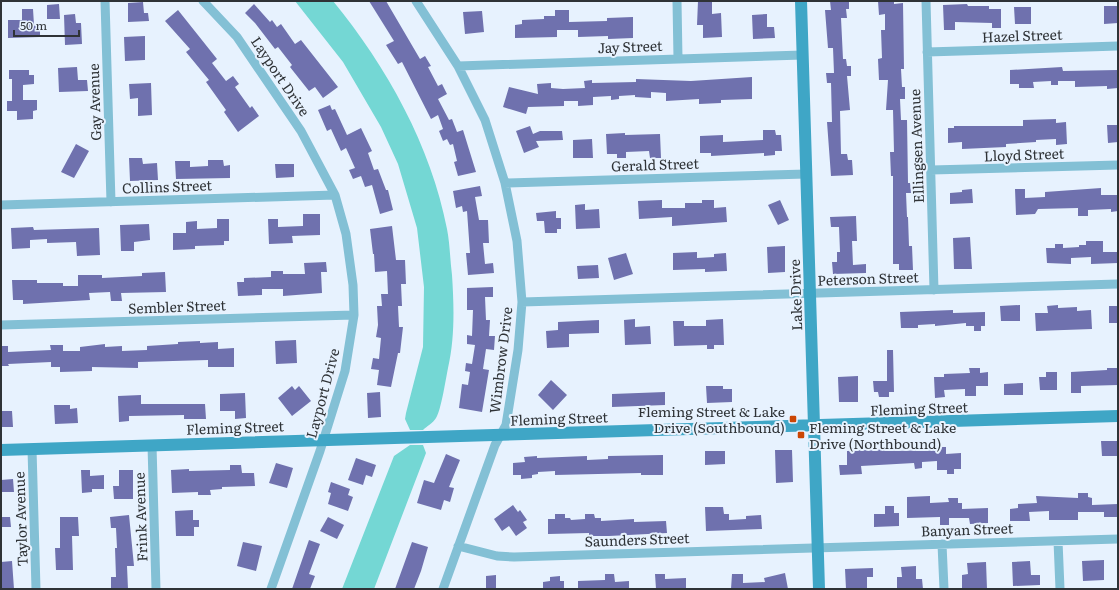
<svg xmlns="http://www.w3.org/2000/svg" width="1119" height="590" font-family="Literata,serif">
<rect width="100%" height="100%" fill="#e7f2fe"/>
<path fill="#74d7d4" d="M295,1h38c54,66 98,145 114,228 3,15 3,31 5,46 2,30 3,63 -4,93 -2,10 -7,43 -12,50 -3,5 -9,8 -13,12h-13l-5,-11 1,-6 17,-66 1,-60 -7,-59 -19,-64 -17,-37 -38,-65z
M410,445h13l3,8 -52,136h-32l52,-133z"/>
<path fill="#6f71ae" d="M369,1h17l34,58 5,-3 6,10 -3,1 10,19 4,-2 5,10 -9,5 11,21 3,-1 5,13 6,-2 13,42 -18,4 -4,-14 3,-1 -4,-17 -3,1 -3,-6 -4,2 -4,-10 4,-2 -5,-14 -7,4 -29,-57 -4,2 -12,-19 8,-4z
M698,1h14v13l9,-1 1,24 -19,1v-13h-6z
M830,1h19v8h-3l1,9h-6l2,41h3l1,7h4v10h-4l3,34 -10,1 1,43h6l1,6h4l1,15 -22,1 -4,-54h5l-1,-39h-4l-1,-10h8l-1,-25h-5l-3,-38h6z
M878,1h16v3l9,-1 1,66h-3l1,18h3v12h-5l1,21h6l1,63h2l1,10h-5l1,24h1l1,29h3l1,24h-14v-6h-6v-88h-2l-1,-24h4l-1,-42h-7l2,-30h-9l-1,-21 4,-1 -1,-28h4v-16l-6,1z
M143,2l1,11h4l1,8 -21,1v-19z
M59,4l1,15h-13v-14z
M254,4l16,18 2,-2 5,7 4,-3 14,20 6,-4 37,47 -15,11 -8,-11 -6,4 -19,-24 2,-2 -14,-18 -3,2 -20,-26 -10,-10z
M967,4l1,2h21v3h12v19h-9v-5l-37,-1v8h-11l-1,-25z
M1104,6h14v17l-14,1z
M1014,7h17v17h-16z
M22,9h11l1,16 6,-1v13l-32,1v-18h14z
M178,10l39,49 -5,4 14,18 7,-5 6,8 -4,3 15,21 2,-2 7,10 -21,16 -14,-20 2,-2 -20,-28 3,-2 -23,-28 4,-3 -25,-28z
M555,10h14v12l38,-1v-3l26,-1v21l-25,1v-3l-30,1v-7h-21v7l-42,1v-13l7,-1v-4l22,-1v-3h11z
M482,11l2,21 -19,2 -2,-22z
M75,14l1,9h5l1,21 -17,1 -1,-30z
M767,14v13h7l1,11 -22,1 -1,-24z
M145,36v24l-20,1 -1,-24z
M77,67l1,13h9l1,11 -29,1 -1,-24z
M1062,67l1,4 55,-1v18l-11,1v-3l-32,1v-6h-17v4h-7v-4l-18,1 1,6h-15v-4h-9v-14z
M9,70h20v5h5v9l-11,1v15h14v10l-4,1v8l-16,1v-9h-10v-10h5v-22h-3z
M752,77v22l-31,1v3l-22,1v-5l-33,2v-8l-15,-1v6l-16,-1v-2l-16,1v3l-8,1v-4l-18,1v8l-15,1v-5h-14v5l-36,1 -2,7 -23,-7 6,-20 29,7 -1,-10 14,-1v5l12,1 22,-1 -1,-7 8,-1v3l44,-1v-3l55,2z
M151,83l1,32 -14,1v-18l-8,1 -1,-15z
M330,105l2,5 3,-1 12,26 14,-7 11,23 -4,2 6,17 4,-1 8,21h2l5,20 -13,4 -8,-29 -7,2 -4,-11 -8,3 -4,-9 6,-2 -9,-20 -5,3 -10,-22 -4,2 -9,-21z
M1056,119v4l10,-1 1,22 -11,1v-6l-20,1v2l-30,2v3l-44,2v-7l-14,1v-15h6v-2h69v-6z
M1107,125h11v17l-10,1z
M530,126l3,8 7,-3h22l1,9 -27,1 3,6 -15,6 -8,-22z
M763,130h12l1,5h5l1,16h-7v4l-11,1v-3l-53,3v-3h-11v-17l23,-1v7l40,-2z
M625,133v2l35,-1 1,24h-11l-1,-7 -23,1v6h-9v-4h-10l-1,-20z
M592,139l1,19h-20v-18z
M76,144l13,7 -15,27 -13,-6z
M129,158h13l1,6 14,-1 1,17 -28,1z
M208,160h15l1,6 6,-1v13l-54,1 -1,-18h15v6l18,-1z
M275,164h19v13l-18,1z
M480,186l2,10 -7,1 4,23h9l1,23h-6l2,21 8,-1 1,10 -26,2 -2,-22h4l-3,-42 -4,1 -1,-6 -6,2 -3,-17z
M1101,188v7h17v16l-7,1v-3l-23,1v6h-10v-8l-40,1 -3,5 -19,1 -1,-26h10v9l20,-1v-5z
M972,189l1,14 -23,1v-11l12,-1v-2z
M662,200v8h23v-5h17v-3h12v8l12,-1 1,15 -55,4v-9l-33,2 -1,-18z
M780,200l9,20 -11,5 -10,-20z
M585,204v6l14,-1 1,19 -24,1 -1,-24z
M556,211v7h5v11h-4v4h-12l-1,-12h-7l-1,-8z
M303,214h17v21l-28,1 1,7 -24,1 -1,-25h10v8l25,-1z
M856,216l1,25h-5l1,24 13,-1v9l-33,1 -1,-12h5v-10h3l-1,-25h-8l-1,-10z
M217,219h12v22h-5v4l-29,1v3l-22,1v-17h13v-11l11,-1v8l20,-1z
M149,224l1,16 -16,2v9h-13l-1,-26z
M392,226l4,34h9l1,24h-5l1,22h-4l1,21h4l-3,26h-2l-7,34 -14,-2 2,-15 -8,-1 2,-11 6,1 2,-21 -5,-1 2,-12 -1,-19h5l-1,-12h7l-1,-23 -12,1 -1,-18h-1l-3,-25z
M33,227l1,3 65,-2 1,27 -23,1 -1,-14 -29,1v-4l-17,1v8l-18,1 -1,-21z
M970,237l2,32h-18l-1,-31z
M1086,241h17v11h15v11l-27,1v-7l-20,1v6l-24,-1 -1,-15h9v-4h8v4l16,-1v-2h7z
M785,246v26l-17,1 -1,-26z
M697,252v6l17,-1v-3l12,-1 1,18 -22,1v-3l-32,1v-17z
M626,253l7,21 -19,6 -6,-22z
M326,262l1,10h-6l1,21 -39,3v-7h-21v6l-24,1 -1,-14h7v-4l27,-1v-6h12v3h22l-1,-11z
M598,265l1,13 -21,1 -1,-13z
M165,272l1,20 -45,1 1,8h-11l-1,-9 -21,1 1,7 -67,4v-4h-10l-1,-20h25v3h26v3h15v-11h24v3l40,-2v-3z
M493,287v10h-8l1,23h4l-1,16h6l-1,14 -8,-1 -3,20 6,1 -7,42 -23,-4 3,-24 6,1 2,-13 -5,-1 1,-8 6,1 3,-19 -8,-1v-9l5,1 1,-26h-6v-22z
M1020,305v16h-19l-1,-15z
M1058,305v3l19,-1v4l14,-1 1,19 -56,2 -1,-18h13l-1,-7z
M1109,306h9v17h-9z
M953,310v3l32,-1v14h-4v5h-7v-5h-8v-3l-31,3v-2l-17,1v3h-17l-1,-16z
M635,319v8l15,-1 1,18 -26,1 -1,-25z
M723,319l1,26h-10v4h-7v-4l-33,1 -1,-25h11v5h22v-6z
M599,320v13l-30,1v13l-22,1 -1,-17 12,-1v-8z
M296,340l1,23 -21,1 -1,-23z
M200,341v2l18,-1v7l16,-1v19h-26v-7l-70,2v6l-46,-1v4l-32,1v-5h-9v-5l-43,2 1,2h-8v-20h7v6l43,-2 -1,-5h13v6h17v-4l25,-3v3l17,-1v5l25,-1v-4l31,-2v-2z
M887,350h6l1,42h-5v5h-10l-1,-5h-4l-1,-11h14z
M969,368h11v5l8,-1v14h-12v10h-11v-7l-21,1 1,7 -10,1 -1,-21h10v-3l26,-1z
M1107,368h11v17l-37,1v7h-10v-21l36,-2z
M1046,372h11v18h-17l-1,-13h7z
M858,376v26h-19l-1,-25z
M551,380l16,15 -14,15 -15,-15z
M1023,383v12h-19v-11z
M292,386l3,4 4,-4 12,15 -19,15 -14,-18z
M706,386h17v3h9v13l-25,1z
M380,392l1,25 -13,1 -1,-25z
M665,392v13l-53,2v-13z
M245,393l1,25 -11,1v-8h-15v-17z
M141,395v9h64l1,15h-22v-4l-55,1v5l-10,1 -1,-26z
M54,405h16v4l7,-1 1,15 -23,1z
M1,411h11l1,16h-12z
M1101,441h17v15h-16z
M936,447h10v7l15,-1v16h-7v5h-7v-4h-10v-9l-15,1v6l-7,1 -1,-6 -53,3 1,8 -22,1 -1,-10h8v-14l48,-3v3l41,-1z
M775,450h17l1,32 -17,1z
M705,451h20v13l-20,1z
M446,454l14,6 -11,27 5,1 -4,14 -6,-2 -3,10 -24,-7 7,-23 10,3z
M663,455v20h-22v-2l-86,2v-4l-17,1v2l-6,1v3l-11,1v-4h-8v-12l12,-1 -1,-5 13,-1v2l50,-2v4l21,-1v-3z
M356,458l20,7 -4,12 -6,-2 -3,10 -15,-5z
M276,463l17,5 -6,20 -18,-5z
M230,465h11l1,8h12l1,13 -33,1v2l-12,1 1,5h-13v-3l-26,1 -1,-23 18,-1v2l41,-1z
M81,470h9v6l14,-1v14h-12v3l-10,1z
M119,470h14v29h-19l-1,-13h6z
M13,479l1,13h-13v-12z
M331,482l19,7 -2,6 5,2 -5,14 -20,-7 3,-11 -3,-1z
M1078,493h10v4l4,1v7l26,-1v13h-14v-5h-26v8h-29v-9l-20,1 1,9h-20v-12l8,-1v-4l19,-1 -1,-7 42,2z
M930,496v7l19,-1 -1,-4h10v5h4v6l26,-1v15l-18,1 -1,-6h-20v7h-9v-8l-33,1v-21z
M513,505l5,7 2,-2 7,10 -4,2 4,6 -11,8 -7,-10 -7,5 -8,-12z
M885,506h9v7h5v13l-25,1v-13h11z
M705,507h18l1,7h5v6l17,-1v-3l15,-1 1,14 -56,2z
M193,510v10h6v7h-5v9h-18l-1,-25z
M555,514h10v4h5l1,2 14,-1v-5h9l1,4h6v3l33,-2v3l32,-1 1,12 -58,3h-20v-3l-41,1v-15h7z
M129,515l5,51h-7l1,23h-17v-12h5l-1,-29h2l-1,-20h-5l-1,-11z
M1,517h9l1,10h-10z
M60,517h18l1,19h-7l1,34h-17l-1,-22h5z
M328,517l16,8 -7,14 -17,-8z
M309,540l11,4 -11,30 6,2 -5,13h-18z
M243,542l19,4 -6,25 -19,-5z
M412,542l16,5 -7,24 -7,18h-19z
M1104,560v20l-21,1 -1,-20z
M12,561l2,28h-13v-27z
M1030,561l1,14h9v10l-27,1 -1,-24z
M986,562l1,27h-25v-14l6,-1 -1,-11z
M916,566v13h6l1,10h-26v-12h5l-1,-10z
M873,568v9h-6v12h-21l-1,-20z
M785,573l3,16h-57l1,-15h11v9l22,-1 -1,-4z
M605,574h9l1,8 14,-1v8h-51v-8l27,-1z
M655,574h10v5l21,-1v11h-30z
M496,575v14h-10v-13z
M560,576v5h4v8h-21v-7l7,-1v-4z"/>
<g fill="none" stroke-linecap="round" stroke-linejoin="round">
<path stroke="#83c0d5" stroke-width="9" d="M105,1l6,201
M203,1l34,36 64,94 34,64 11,39 7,51 1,30 -9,56 -25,80 -49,138
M416,1l42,65 27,54 20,63 12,58 5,61 -4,48 -12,75 -11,20 -52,144
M677,1l1,58
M926,1l8,289
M927,52l191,-6
M458,66l345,-11
M931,170l187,-5
M505,183l301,-9
M1,205l334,-10
M522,302l596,-18
M1,325l353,-10
M152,445l4,144
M32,449l4,140
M1058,541l2,48
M942,544l2,45
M458,546l39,10 17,1 604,-18"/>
<path stroke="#3fa6c6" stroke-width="12" d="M801,1l18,588
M1,450l1117,-34"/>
</g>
<g fill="#cb4604" stroke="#e7f2fe" stroke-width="1.5">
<rect x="789" y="415" width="8" height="8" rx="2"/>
<rect x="797" y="431" width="8" height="8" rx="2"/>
</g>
<g text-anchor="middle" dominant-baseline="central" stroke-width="4" stroke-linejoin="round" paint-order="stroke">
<g font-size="14" fill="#2f3337" stroke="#e7f2fe">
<text transform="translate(1022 35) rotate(-2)">Hazel Street</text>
<text transform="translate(630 46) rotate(-2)">Jay Street</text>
<text transform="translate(281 76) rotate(56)">Layport Drive</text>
<text transform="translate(94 102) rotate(-92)">Gay Avenue</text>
<text transform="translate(916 146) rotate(-92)">Ellingsen Avenue</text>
<text transform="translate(1024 154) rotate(-2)">Lloyd Street</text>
<text transform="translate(655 164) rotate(-2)">Gerald Street</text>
<text transform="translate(167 186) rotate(-2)">Collins Street</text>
<text transform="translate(868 278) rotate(-2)">Peterson Street</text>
<text transform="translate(795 295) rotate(-92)">Lake Drive</text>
<text transform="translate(177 306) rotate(-2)">Sembler Street</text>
<text transform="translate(500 360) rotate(-83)">Wimbrow Drive</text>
<text transform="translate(322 393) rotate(-75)">Layport Drive</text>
<text transform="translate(919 408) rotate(-2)">Fleming Street</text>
<text transform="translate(559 418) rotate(-2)">Fleming Street</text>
<text transform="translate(235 427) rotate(-2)">Fleming Street</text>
<text transform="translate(140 517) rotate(-92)">Frink Avenue</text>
<text transform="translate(20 519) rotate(-92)">Taylor Avenue</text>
<text transform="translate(967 529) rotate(-2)">Banyan Street</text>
<text transform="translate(637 539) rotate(-2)">Saunders Street</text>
</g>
<g font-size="14" fill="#2f3337" stroke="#e7f2fe" text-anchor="end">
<text x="785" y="411">Fleming Street &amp; Lake<tspan x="785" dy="16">Drive (Southbound)</tspan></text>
<text x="809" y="427" text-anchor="start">Fleming Street &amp; Lake<tspan x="809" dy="16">Drive (Northbound)</tspan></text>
</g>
</g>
<rect width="1119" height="590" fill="none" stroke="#2f3337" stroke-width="4"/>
<path d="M14 30v6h65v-6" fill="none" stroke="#2f3337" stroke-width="2"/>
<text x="20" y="30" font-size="12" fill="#2f3337" stroke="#e7f2fe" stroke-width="3" paint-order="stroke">50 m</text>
</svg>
